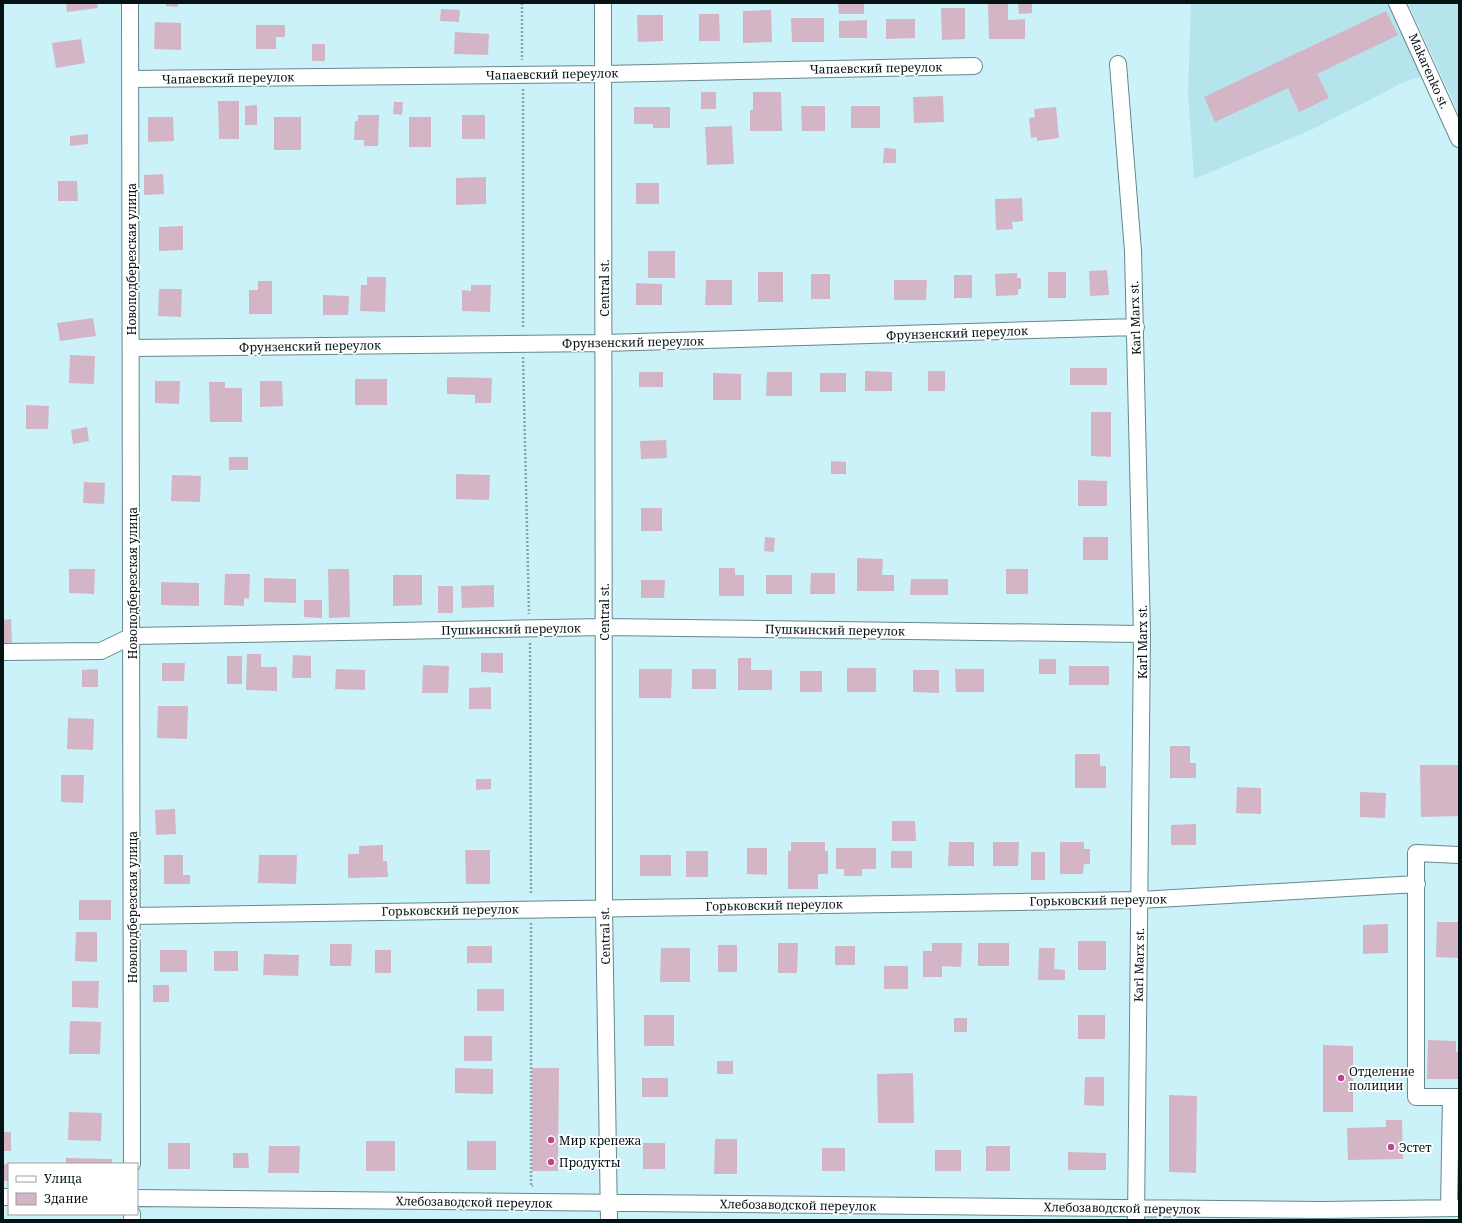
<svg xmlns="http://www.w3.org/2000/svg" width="1462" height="1223" font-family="'Noto Serif',serif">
<rect width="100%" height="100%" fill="#cbf2f9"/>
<path fill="#b5e4ed" d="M1191,3h196l36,73 -19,6 -91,47 -119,50 -6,-85z
M1408,3h51v111z"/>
<path fill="#d4b5c5" d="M66,3h31l1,5 -31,4z
M166,3h12v4l-12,-1z
M838,3h26v11h-25z
M988,3h20v17l17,-1v20h-36z
M1018,3h14v10l-13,1z
M941,8h24v31l-23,1z
M441,9l19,1 -1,12 -19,-1z
M771,10l1,32 -29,1v-32z
M1386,11l12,24 -81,39 12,24 -30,14 -11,-24 -73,34 -11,-25z
M699,14h20l1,27h-21z
M637,15h26v26l-25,1z
M791,18h33v24h-32z
M886,19h29v19l-29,1z
M867,20v18h-28v-17z
M155,22l26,1v27l-27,-1z
M256,25h29v12h-9v12h-20z
M455,32l34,2 -1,21 -34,-1z
M81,39l4,24 -29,5 -4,-25z
M312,44h13v17h-13z
M701,92h15v17h-15z
M753,92h28l1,39h-32v-21h3z
M943,96l1,26 -30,1 -1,-26z
M218,101h21v38h-20z
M394,102h9l-1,13 -9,-1z
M257,105v20h-12v-19z
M801,106h24v25h-23z
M851,106h29v22h-29z
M634,107h36v21h-17v-4h-19z
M1056,107l3,31 -22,3v-4l-6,1 -2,-20 6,-1 -1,-8z
M358,115h21l-1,31h-14v-6h-10l1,-19h3z
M462,115h23v24h-23z
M148,117h25l1,24 -26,1z
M274,117h27v33h-27z
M409,117h22v30h-22z
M732,126l2,38 -27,1 -2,-38z
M88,134v10l-18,2v-10z
M884,148l12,1v14h-13z
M163,174l1,20 -20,1v-20z
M486,177v27l-30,1v-27z
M58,181h19l1,20h-20z
M636,183h23v21h-23z
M1022,198l1,23 -11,1 1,7 -17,1 -1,-31z
M183,226v24l-24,1v-24z
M648,251h27v27h-27z
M1107,270l2,25 -19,1 -1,-25z
M758,272h25v30h-25z
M1048,272h18v26h-18z
M1017,273v5h4v11h-3v6l-22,1 -1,-22z
M811,274h19v25h-19z
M954,275h18v23h-18z
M367,277h19l-1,35 -25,-1 1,-26h6z
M706,280h26v25h-27z
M894,280h33l-1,20h-32z
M258,281h14v33h-23v-24h9z
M636,283l26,1v21h-26z
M471,285h20l-1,27 -28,-1v-21l9,1z
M159,289h23l-1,28 -23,-1z
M323,295l26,1 -1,19h-25z
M93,318l3,18 -36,5 -3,-18z
M70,355l25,1 -1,28 -25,-1z
M1070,368h37v17h-37z
M865,371l27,1v19h-27z
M928,371h17v20h-17z
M639,372h24v15h-24z
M767,372h25v24h-26z
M713,373l28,1v26h-28z
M820,373h26v19h-26z
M447,377l45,1 -1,25h-16v-8l-28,-1z
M355,379h32v26h-32z
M155,381h25l-1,23 -24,-1z
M260,381h22l1,25 -23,1z
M209,382h16v6h17v34h-32z
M26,405l23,1 -1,23h-22z
M1091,412h20v45l-20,-1z
M87,427l2,14 -16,3 -2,-14z
M666,440l1,18 -26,1 -1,-18z
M229,457h19v13h-19z
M831,461l15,1v12h-15z
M456,474l34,1 -1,25 -33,-1z
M172,475l29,1 -1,26 -29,-1z
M1078,480l29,1v25h-29z
M84,482l21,1 -1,21 -21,-1z
M641,508h21v23h-21z
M765,537l10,1 -1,14 -10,-1z
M1083,537h25v23h-25z
M857,558l26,1 -1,16h12v16h-37z
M719,568h16v7h9v21h-25z
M69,569h26l-1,25 -25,-1z
M328,569h21l1,48 -21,1z
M1006,569h22v25h-22z
M811,573h24v21h-25z
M225,574h25l-1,25 -5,-1v8l-20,-1z
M393,575h29v30l-29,1z
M766,575h26v19h-26z
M264,578l32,1v24l-32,-1z
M911,579h37v16h-38z
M641,580h24l-1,18h-23z
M161,582l38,1v23l-38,-1z
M494,585v22l-32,1 -1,-22z
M438,586h15v27h-15z
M304,600h18v18l-18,-1z
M11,619l1,25h-9v-24z
M481,653h22v20l-22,-1z
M247,654h14v13h16v24l-31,-1z
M293,655l18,1v22h-19z
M227,656h15v28h-15z
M738,658h13v12h21v20h-34z
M1039,659h17v15h-17z
M162,663h23l-1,18h-22z
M423,665l26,1 -1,27h-26z
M1069,666h40v19h-40z
M847,668h29v24h-29z
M98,669v18h-16v-17z
M336,669l29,1v20l-30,-1z
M639,669h33l-1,29h-32z
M692,669h24v20h-24z
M955,669h29v23h-28z
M913,670h26v23l-26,-1z
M800,671h22v21h-22z
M491,687v22h-22v-21z
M158,706h30l-1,33 -30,-1z
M68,718l26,1 -1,31 -26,-1z
M1170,746h20v17h6v15h-26z
M1075,754h25v12h6v22h-31z
M1420,765h39v51l-38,1z
M61,775h23l-1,28 -22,-1z
M476,779h15v10l-15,1z
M1237,787l24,1v26l-25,-1z
M1360,792l26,1 -1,25 -25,-1z
M175,809l1,25 -20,1 -1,-25z
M892,821h23l1,20h-24z
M1196,824v21h-25v-20z
M791,842h34v9h3v23h-10v15h-30v-38h3z
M949,842h25v24h-26z
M993,842h26l-1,24h-25z
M1060,842h24v7h6v15h-6l-1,10h-23z
M383,845v16h4l1,16 -40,1v-24h11v-8z
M747,848h20v27l-20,-1z
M836,848h40v21h-14v7h-18v-7h-8z
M465,850h25v34h-24z
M686,851h22v26h-22z
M891,851h21v17h-21z
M1031,852h14v28h-14z
M164,855h19v20h7v9h-26z
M259,855h38l-1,29 -38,-1z
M640,855h31v21h-31z
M79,900h32v20h-32z
M1437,922h22v36l-23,-1z
M1388,924v29l-25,1v-29z
M76,932h21v30l-22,-1z
M1078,941h28v29h-28z
M778,943h20l-1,30h-19z
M932,943h30l-1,24 -19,-1v11h-19v-26h9z
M978,943h31v23h-31z
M330,944h22l-1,22h-21z
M718,945h19v27h-19z
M467,946h25v17h-25z
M835,946h20v19h-20z
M661,948h29v34h-30z
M1039,948h16l-1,21 11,1v10h-27z
M160,950h27v22h-27z
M375,950h16v23h-16z
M214,951h24v20h-24z
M264,954l35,1 -1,21 -35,-1z
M884,966h24v23h-24z
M72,981h27l-1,27 -26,-1z
M153,985h16v17h-16z
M477,989h27v22h-27z
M644,1015h30v31h-30z
M1078,1015h27v24h-27z
M954,1018h13v14h-13z
M70,1021l31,1 -1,32h-31z
M464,1036h28v25h-28z
M1428,1040l28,1v11h3v27h-32z
M1323,1045l30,1v66h-30z
M717,1061h16v13h-16z
M455,1068l38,1v25l-38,-1z
M532,1068h27l-1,103h-26z
M913,1073l1,50h-36l-1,-49z
M1085,1077h19v29l-20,-1z
M642,1078h26v19h-26z
M1169,1095l28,1 -1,77 -27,-1z
M69,1112l33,1 -1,28 -33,-1z
M1386,1120h16l1,39 -55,1 -1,-32 39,-1z
M3,1132h8v19h-8z
M715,1139h22v35h-23z
M366,1141h29v30h-29z
M467,1141h29v29h-29z
M168,1143h22v26h-22z
M643,1143h22v26h-22z
M269,1146h31l-1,27h-31z
M986,1146h24v25h-24z
M822,1148h23v23h-23z
M935,1150h26v21h-26z
M1068,1152l38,1v17h-38z
M233,1153h15l1,15h-16z
M66,1158l46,1v5h-46z
M3,1164h6v17h-6z"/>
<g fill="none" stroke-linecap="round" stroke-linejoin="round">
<g stroke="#64888e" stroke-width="18">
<path id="minor" d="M130,3l2,1161
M603,3l1,905 5,312
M1397,3l62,136
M1118,64l15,187 9,383 -6,586
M130,79l474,-5 370,-8
M131,348l473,-5 532,-16
M3,652l98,-1 31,-15 472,-9 538,7
M1459,855l-43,-2v244h43
M132,916l1008,-16 277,-16
M3,1197h6
M137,1198l1185,12 137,-2
M1449,1208l2,-111
M132,1214v6"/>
</g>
<path stroke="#87a5ab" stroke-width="2.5" stroke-dasharray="2 2" stroke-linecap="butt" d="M522,3v57
M523,89v239
M523,357l6,257
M530,643l1,251
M531,923v263h2"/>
<use href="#minor" stroke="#fff" stroke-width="16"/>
</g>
<g fill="#c04392" stroke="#fff" stroke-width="1.5">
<circle cx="1341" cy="1078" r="4"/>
<circle cx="551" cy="1140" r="4"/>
<circle cx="1391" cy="1147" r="4"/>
<circle cx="551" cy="1162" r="4"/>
</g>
<g text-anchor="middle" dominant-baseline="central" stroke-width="3.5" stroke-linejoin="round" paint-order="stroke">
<g font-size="12" fill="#051315" stroke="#fff">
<text transform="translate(876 68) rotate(-1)">Чапаевский переулок</text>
<text transform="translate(1429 71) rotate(66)">Makarenko st.</text>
<text transform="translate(552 74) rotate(-1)">Чапаевский переулок</text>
<text transform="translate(228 78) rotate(-1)">Чапаевский переулок</text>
<text transform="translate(131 259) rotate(-90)">Новоподберезская улица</text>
<text transform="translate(604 288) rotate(-90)">Central st.</text>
<text transform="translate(1135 318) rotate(-92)">Karl Marx st.</text>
<text transform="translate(957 333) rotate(-2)">Фрунзенский переулок</text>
<text transform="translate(633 342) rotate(-1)">Фрунзенский переулок</text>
<text transform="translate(310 346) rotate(-1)">Фрунзенский переулок</text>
<text transform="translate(132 583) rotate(-90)">Новоподберезская улица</text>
<text transform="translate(604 612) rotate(-90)">Central st.</text>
<text transform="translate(511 629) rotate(-1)">Пушкинский переулок</text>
<text transform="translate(835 630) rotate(1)">Пушкинский переулок</text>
<text transform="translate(1142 642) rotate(-90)">Karl Marx st.</text>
<text transform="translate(1098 900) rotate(-1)">Горьковский переулок</text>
<text transform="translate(774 905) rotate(-1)">Горьковский переулок</text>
<text transform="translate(132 907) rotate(-90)">Новоподберезская улица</text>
<text transform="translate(450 910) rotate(-1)">Горьковский переулок</text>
<text transform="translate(605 936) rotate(-91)">Central st.</text>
<text transform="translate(1139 965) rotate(-89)">Karl Marx st.</text>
<text transform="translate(474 1202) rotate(1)">Хлебозаводской переулок</text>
<text transform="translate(798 1205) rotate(1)">Хлебозаводской переулок</text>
<text transform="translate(1122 1208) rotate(1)">Хлебозаводской переулок</text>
</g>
<g font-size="12" fill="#051315" stroke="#fff" text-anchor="start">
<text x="1349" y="1071">Отделение<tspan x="1349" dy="14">полиции</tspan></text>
<text x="559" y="1140">Мир крепежа</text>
<text x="1399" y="1147">Эстет</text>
<text x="559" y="1162">Продукты</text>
</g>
</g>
<rect width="1462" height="1223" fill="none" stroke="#051315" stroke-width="8"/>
<rect x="8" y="1163" width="130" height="52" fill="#ffffff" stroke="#9ba1a1"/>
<rect x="16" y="1176" width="20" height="6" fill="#ffffff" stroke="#9ba1a1"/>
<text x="44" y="1183" font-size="12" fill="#051315">Улица</text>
<rect x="16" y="1193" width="20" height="12" fill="#d4b5c5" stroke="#9ba1a1"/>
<text x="44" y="1203" font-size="12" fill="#051315">Здание</text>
</svg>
